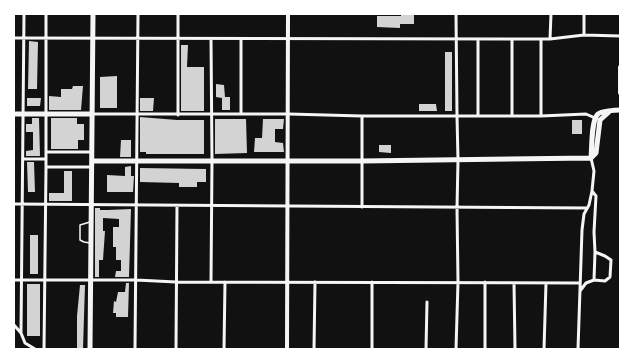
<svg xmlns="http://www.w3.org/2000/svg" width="634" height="363" font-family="'Space Grotesk',sans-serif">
<rect width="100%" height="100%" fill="#111"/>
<path fill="#d3d3d3" d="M401,14h13v10h-14v4l-23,-1v-11h24z
M29,41l9,1 -1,47h-9z
M181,45h7l-1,22h17v44h-23z
M445,52h7v59h-7z
M117,76v32h-17v-31z
M216,84l8,1 1,12h5v13h-8v-12l-6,-1z
M73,86h10l-2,24h-32v-14l12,1v-8h11z
M27,98h14l-1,8h-13z
M140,98h14l-1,13h-13z
M419,104h17l1,7h-18z
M140,117l37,3h27v34h-58v-2h-6z
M32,118h7l1,38h-14v-5l7,-1v-18h-7v-8h6z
M51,118h26v6h7v16h-6v9h-27z
M215,119h31l1,34 -32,1z
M263,119h21l-1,10h-8v13l8,1 1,9h-30l1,-14h7z
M572,120h10v14h-10z
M121,140h10v17h-11z
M379,145h12v8l-12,-1z
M27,162h7l1,30h-7z
M131,166v10h3l-1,16h-26v-17l18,1v-9z
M140,168l66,1v13h-9v5h-18v-4l-39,-1z
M64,171h8v30h-23v-8h15z
M95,208h5v2h8l23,-1 -2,68h-14l1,-6h5v-11h-5v-13h-3v-20h6v-8l-16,-1v13h2l-2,29h-4v17h-4z
M30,235h8v39h-8z
M126,283h3l-1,34h-12v-4h-3l1,-12 2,1 2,-10h7z
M27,284h13v52h-13z
M80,285h5l-2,64h-6v-33z"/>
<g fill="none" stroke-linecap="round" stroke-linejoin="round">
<path stroke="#f5f5f5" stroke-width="1.5" d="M90,222l-10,3v15l4,2 6,1"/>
<path stroke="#f5f5f5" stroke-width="3" d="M178,14v101
M584,35v-21
M14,38l536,1 34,-4 36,1
M211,39l1,121 -1,122
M512,39v77
M541,39v77
M550,39l1,-25
M91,114h198l73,2h179l45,-2 9,4
M241,114v-75
M478,116v-77
M46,152h46
M24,159h22
M46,167h46
M14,204l573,4
M362,207v-91
M14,280h122l40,2 404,1
M594,280l11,1 5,-4 1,-17 -6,-4 -10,-4
M372,282v67
M514,283l1,66
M580,291l6,-8 8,-3 1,-28 -1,-20 2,-36 -4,-5
M14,325l7,8 4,10 10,6
M21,333l3,-319
M44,349l2,-182v-153
M135,349l3,-335
M176,349l1,-143
M224,349l1,-67
M314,349l1,-67
M426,349l1,-47
M456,349l2,-67 -1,-74 1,-48 -1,-44 -1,-102
M485,349v-67
M544,349l2,-66
M578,349l4,-119 2,-16 5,-9 3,-14 2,-20 -3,-13"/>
<path stroke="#f5f5f5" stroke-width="4" d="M620,67v26
M287,349l1,-335"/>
<path stroke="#f5f5f5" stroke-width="5" d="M14,114h77
M591,158c1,-10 0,-38 7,-44 3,-3 18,-4 22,-4
M591,158l5,-5 4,-33 9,-8
M92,161h270l229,-3
M90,349l3,-335"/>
</g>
<rect width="634" height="363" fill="none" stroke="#ffffff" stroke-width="30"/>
</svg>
